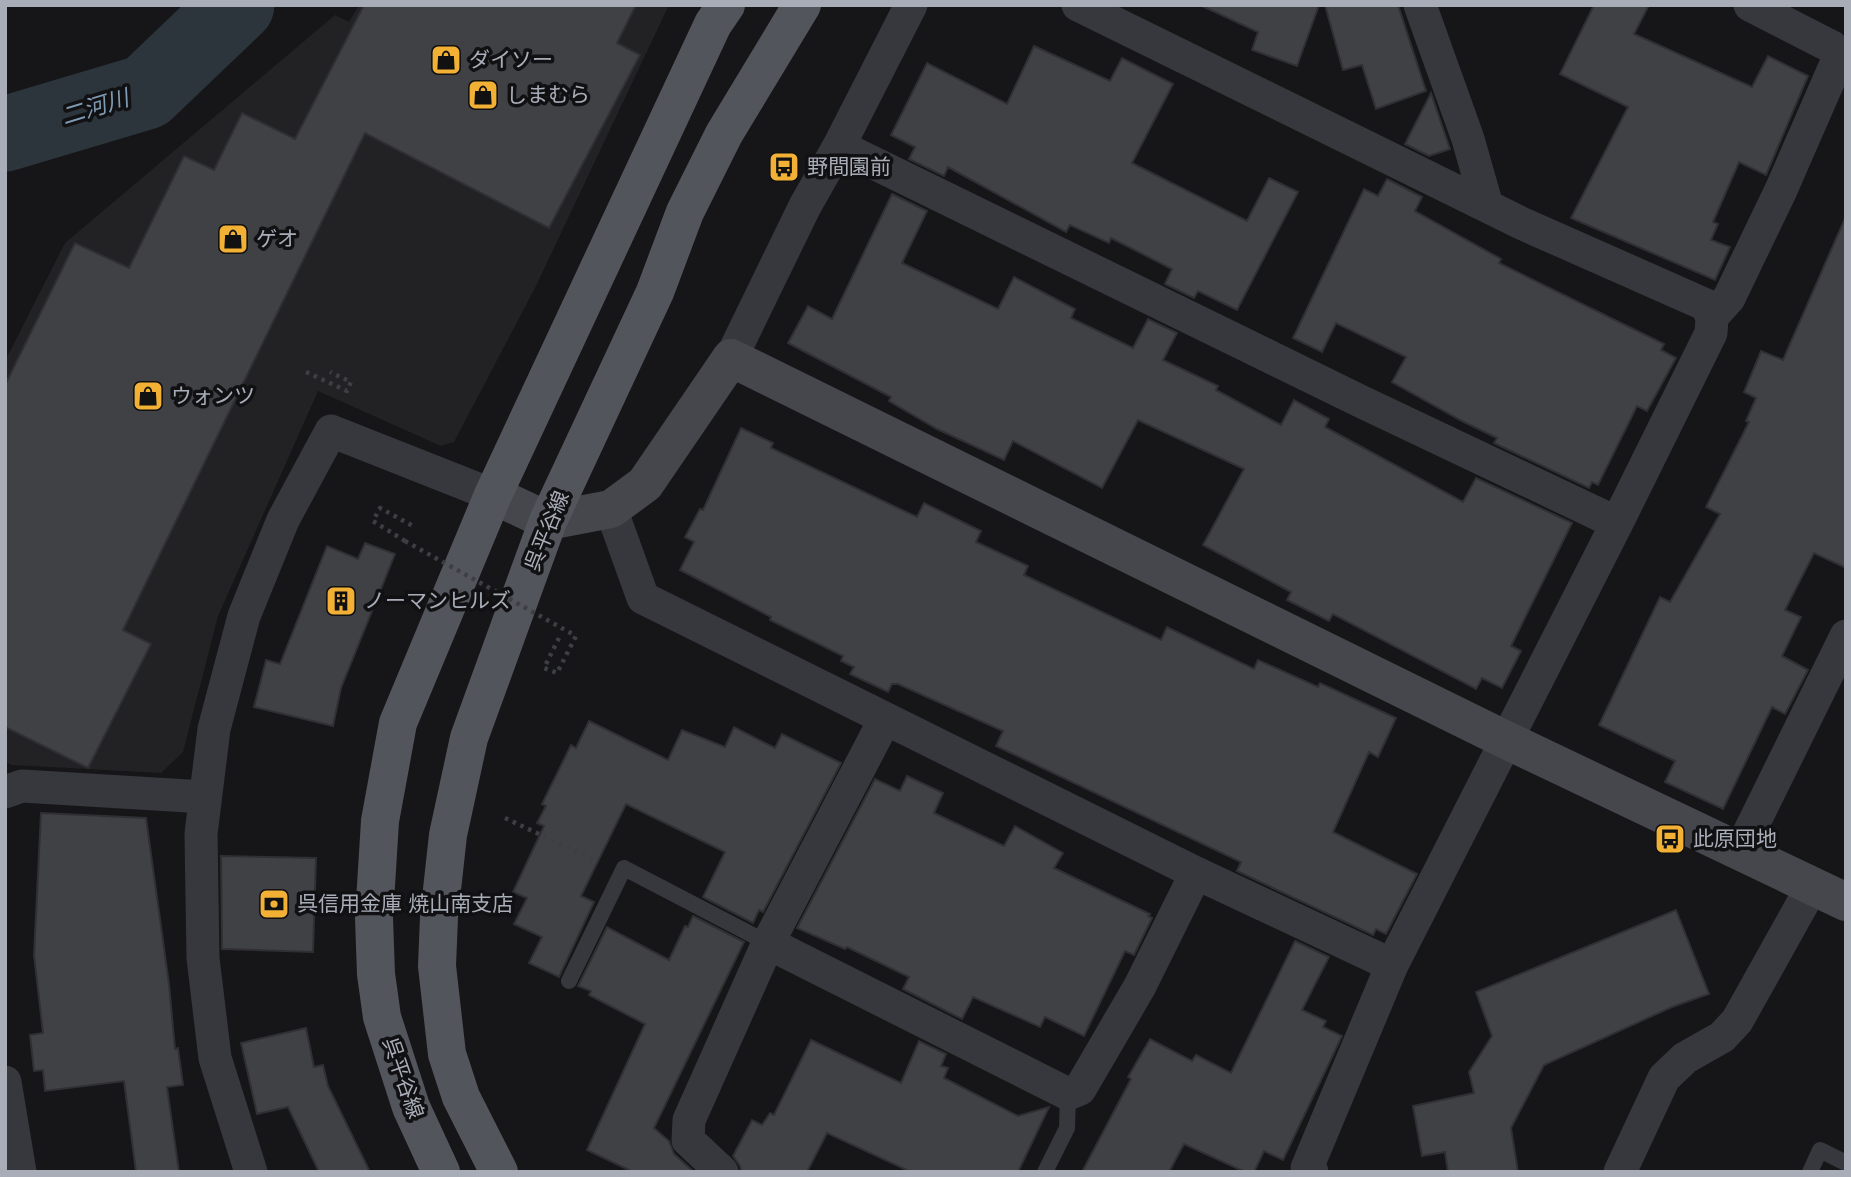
<svg xmlns="http://www.w3.org/2000/svg" width="1851" height="1177" font-family="Jost,'Noto Sans JP',sans-serif">
<rect width="100%" height="100%" fill="#161618"/>
<path fill="#222225" d="M359,5h310l-134,283 -81,154 -13,4 -123,-55 -100,225 -35,136 -22,21 -149,-8 -7,-3v-401l60,-118 270,-228 14,7z"/>
<g fill="none" stroke-linecap="round" stroke-linejoin="round">
<path stroke="#2c353c" stroke-width="75" d="M5,134l141,-42 91,-87"/>
</g>
<path fill="#404145" stroke="#303034" stroke-width="2" d="M364,5h272l-19,38 23,12 -91,173 -184,-95 -242,497 28,14 -63,124 -83,-41v-342l70,-142 54,25 55,-112 30,14 28,-57 53,26z
M1200,5h119l-22,61 -45,-16 6,-18z
M1325,5h73l28,86 -50,18 -14,-44 -19,5z
M1594,5h55l-15,29 118,53 16,-31 40,20 -42,99 -27,-13 -26,60 5,2 -7,16 19,7 -15,33 -144,-62 57,-111 -68,-33z
M1034,46l76,35 12,-23 51,26 -41,79 115,58 22,-43 29,14 -61,118 -39,-19 -4,7 -29,-14 7,-15 -61,-31 -2,5 -39,-18 -4,7 -118,-65 -4,9 -35,-17 6,-12 -24,-12 36,-72 80,41z
M1431,93l19,56 -21,7 -24,-12z
M1387,179l35,18 -7,14 86,48 -2,4 165,81 -3,6 15,8 -29,53 -10,-5 -39,79 -6,-3 -3,6 -95,-45 3,-5 -35,-17 -70,-39 14,-25 -70,-34 -14,29 -29,-14 71,-149 14,7z
M892,194l35,17 -25,52 96,46 16,-32 61,32 -4,9 62,30 15,-29 29,14 -14,27 55,26 -2,4 65,35 13,-25 35,19 -4,8 138,75 13,-24 96,45 -61,123 10,5 -19,37 -20,-10 -6,11 -143,-75 -4,7 -42,-21 4,-8 -88,-47 41,-76 -106,-49 -36,68 -89,-47 -9,19 -67,-31 -48,-28 2,-4 -103,-54 20,-37 24,13z
M1846,216v352l-32,-15 -29,57 16,7 -19,39 26,14 -23,44 -13,-7 -49,102 -58,-27 10,-21 -76,-36 61,-128 10,5 50,-88 -14,-7 43,-85 -3,-1 10,-23 -12,-6 17,-41 22,9z
M741,428l32,15 -2,5 146,69 7,-14 57,28 -5,11 52,24 -4,9 137,65 6,-13 87,42 4,-9 60,27 2,-4 76,35 -18,39 -9,-5 -36,80 84,42 -31,60 -10,-5 -3,6 -136,-64 4,-9 -245,-116 7,-15 -105,-47h-6l-4,8 -38,-18 4,-7 -13,-6 2,-5 -73,-36 1,-3 -91,-47 14,-28 -9,-5 15,-28 3,1z
M365,543l30,11 -54,134 -8,38 -79,-19 12,-47 14,4 47,-118 31,13z
M589,721l79,39 14,-30 43,17 9,-20 41,21 7,-14 59,29 -78,149 -4,-2 -6,13 -50,-26 22,-45 -99,-48 -45,92 13,6 -35,75 -30,-14 13,-26 -28,-13 13,-26 -14,-6 31,-66 -7,-3 9,-17 -4,-2 29,-59 5,3z
M907,776l36,17 -9,20 70,33 11,-20 48,27 -9,15 96,46 -2,2 4,2 -18,37 -9,-4 -41,85 -39,-19 -5,10 -67,-30 -11,22 -59,-30 6,-12 -62,-30 -2,2 -48,-21 78,-149 25,12z
M41,813l105,5 23,166 6,65 3,-1 5,37 -16,2 12,85h-43l-12,-91 -79,10 -2,-21 -9,1 -4,-36 13,-2 -9,-78z
M221,856l95,2 -3,94 -91,-3z
M1676,910l33,84 -37,13 -128,58 -33,63 7,44h-70l-3,-20 -23,4 -9,-50 61,-13 -5,-21 23,-36 -16,-44z
M693,916l51,26 -90,186 15,13 5,13 20,18h-61l-46,-22 58,-126 -56,-29 2,-4 -13,-5 29,-59 62,33 16,-34 3,1z
M1295,941l34,16 -27,53 24,11 -3,6 19,9 -59,124 -19,-9 -10,21h-9l-61,-28 -15,28h-87l49,-93 -3,-2 22,-38 42,22 4,-6 35,18z
M306,1028l8,39 9,-2 5,21 42,86h-51l-31,-65 -31,7 -16,-71z
M811,1040l90,43 18,-42 27,13 -5,12 7,2 -4,10 74,38 31,-9 -31,65h-107l-84,-39 -20,39h-66l-1,-6 -7,-10 19,-36 10,5 8,-12 4,2z"/>
<g fill="none" stroke-linecap="round" stroke-linejoin="round">
<path stroke="#3d3f44" stroke-width="4.5" stroke-dasharray="3.5 5" stroke-linecap="butt" d="M306,372l41,19 4,-9 -21,-10
M405,541l-32,-20 7,-13 33,18
M559,638l-15,30 13,5 19,-37
M505,818l91,43"/>
<path stroke="#37383d" stroke-width="16" d="M569,981l55,-113 144,75
M1045,1172l22,-44 1,-34
M1810,1172l10,-22 26,13"/>
<path stroke="#37383d" stroke-width="33" d="M1078,5l443,218 185,82 6,12 -1,16 -94,190 -225,442 -85,203 5,4
M1420,5l48,134 19,67
M839,146l521,255 257,122
M1712,317l17,-19 52,-108 58,-133 -7,-10 -82,-42
M731,358l74,-152 34,-60 72,-141
M611,509l32,89 553,275 196,92
M5,792l17,-6 183,11
M1740,851l106,-215
M768,943l300,151 12,-5 60,-103 56,-113
M5,1082l15,90
M251,1172l-36,-114 -12,-100 -2,-124 13,-105 30,-113 39,-96 48,-89 162,64
M722,1172l-34,-32 1,-20 79,-177 117,-224
M1620,1172l44,-94 21,-20 37,-21 15,-16 76,-136"/>
<path stroke="#45474d" stroke-width="38" d="M493,495l55,26 63,-12 34,-25 86,-126 775,382 340,162"/>
<path stroke="#53555c" stroke-width="38" d="M441,1172l-30,-65 -29,-90 -6,-43 -2,-56 6,-97 18,-98 95,-228 220,-471 13,-19
M499,1172l-38,-75 -14,-43 -10,-88 2,-49 9,-82 21,-97 79,-217 107,-229 30,-80 39,-78 78,-129"/>
<path stroke="#3d3f44" stroke-width="4.5" stroke-dasharray="3.5 5" stroke-linecap="butt" d="M405,541l171,95"/>
</g>
<defs>
<g id="shop-square" transform="scale(1.575)"><rect x="-9" y="-9" width="18" height="18" rx="4" fill="#f2b134" stroke="#111113"/><path d="M-5-2.5h2.3a2.7 3.5 0 0 1 5.4 0H5L5.5 6h-11ZM-1.5-2.5h3a1.5 2.3 0 0 0-3 0Z" fill="#111"/></g>
<g id="bus-square" transform="scale(1.575)"><rect x="-9" y="-9" width="18" height="18" rx="4" fill="#f2b134" stroke="#111113"/><path d="M-5-6H5V4H4V6H2V4H-2V6H-4V4H-5ZM-3.5-4V0h7V-4ZM-3.5 1.2v1.5H-2V1.2ZM2 1.2v1.5H3.5V1.2Z" fill="#111"/></g>
<g id="building-square" transform="scale(1.575)"><rect x="-9" y="-9" width="18" height="18" rx="4" fill="#f2b134" stroke="#111113"/><path d="M-4-6H4V6H1V3H-1V6H-4ZM-2.5-4.3h1.7v1.8h-1.7ZM.8-4.3h1.7v1.8H.8ZM-2.5-1h1.7V.8h-1.7ZM.8-1h1.7V.8H.8Z" fill="#111"/></g>
<g id="bank-square" transform="scale(1.575)"><rect x="-9" y="-9" width="18" height="18" rx="4" fill="#f2b134" stroke="#111113"/><path d="M-6-4H6V4H-6ZM0-2.3a2.3 2.3 0 1 0 0 4.6a2.3 2.3 0 1 0 0-4.6Z" fill="#111"/></g>
</defs>
<g fill-rule="evenodd">
<use href="#shop-square" x="446" y="60"/>
<use href="#shop-square" x="483" y="95"/>
<use href="#bus-square" x="784" y="167"/>
<use href="#shop-square" x="233" y="239"/>
<use href="#shop-square" x="148" y="396"/>
<use href="#building-square" x="341" y="601"/>
<use href="#bus-square" x="1670" y="839"/>
<use href="#bank-square" x="274" y="904"/>
</g>
<g text-anchor="middle" dominant-baseline="central" stroke-width="7" stroke-linejoin="round" paint-order="stroke">
<g font-size="21" fill="#a8adb8" stroke="#111113" text-anchor="start">
<text x="469" y="60">ダイソー</text>
<text x="506" y="95">しまむら</text>
<text x="807" y="167">野間園前</text>
<text x="256" y="239">ゲオ</text>
<text x="171" y="396">ウォンツ</text>
<text x="364" y="601">ノーマンヒルズ</text>
<text x="1693" y="839">此原団地</text>
<text x="297" y="904">呉信用金庫 焼山南支店</text>
</g>
<g font-size="21" fill="#a8adb8" stroke="#111113">
<text transform="translate(547 531) rotate(-68)">呉平谷線</text>
<text transform="translate(403 1078) rotate(71)">呉平谷線</text>
</g>
<g font-size="23" font-style="italic" fill="#7f9bb3" stroke="#111113">
<text transform="translate(95 107) rotate(-17)">二河川</text>
</g>
</g>
<rect width="1851" height="1177" fill="none" stroke="#a8adb8" stroke-width="14"/>
</svg>
